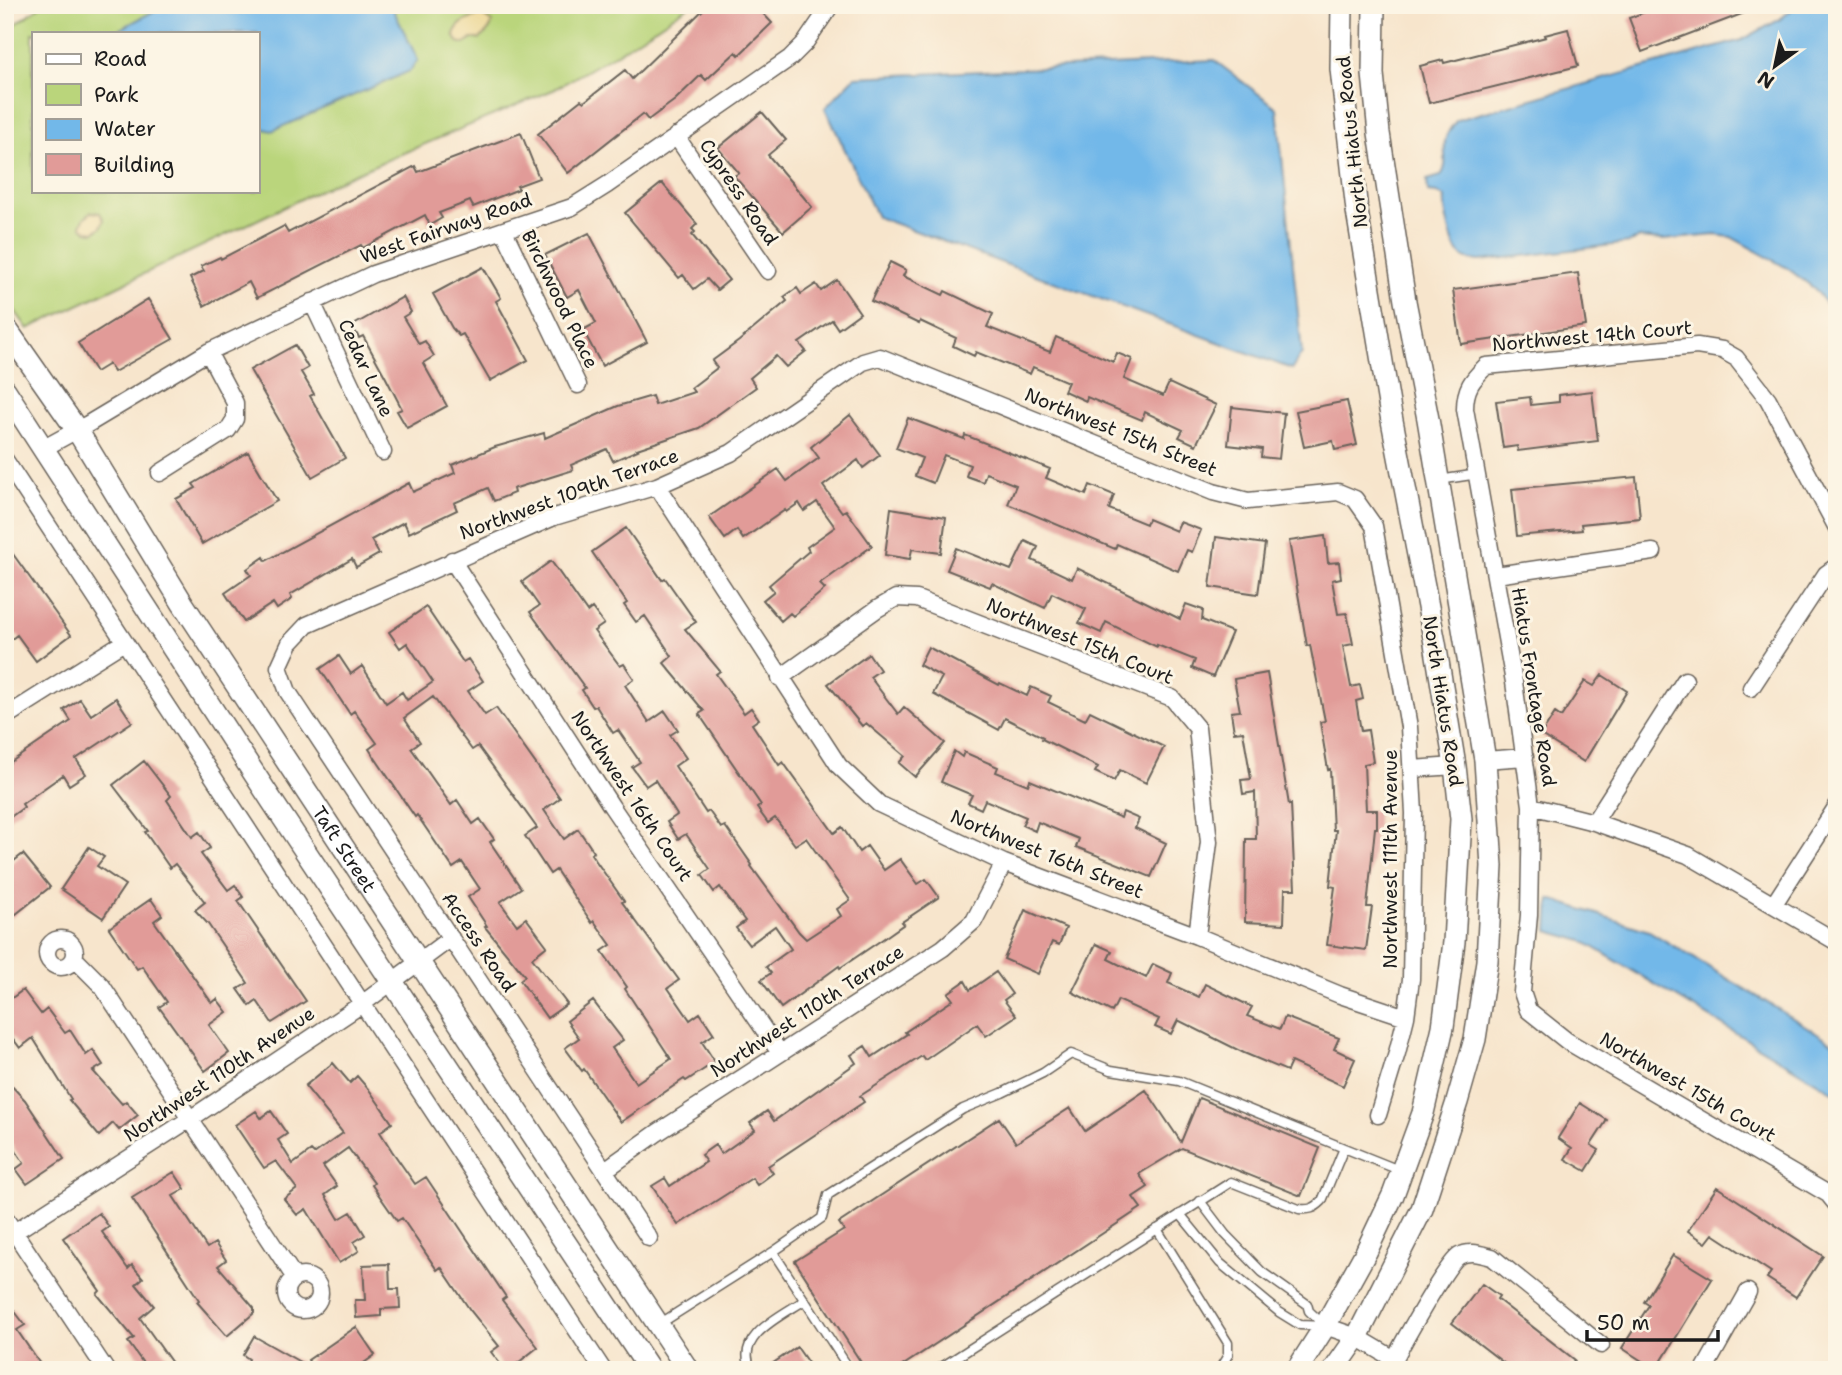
<svg xmlns="http://www.w3.org/2000/svg" width="1842" height="1375" font-family="'Shantell Sans',sans-serif">
<rect width="100%" height="100%" fill="#fcf5e5"/>
<filter id="ink" filterUnits="userSpaceOnUse"><feTurbulence type="fractalNoise" baseFrequency=".0143" numOctaves="2"/><feDisplacementMap in="SourceGraphic" scale="14" xChannelSelector="R" yChannelSelector="G"/><feConvolveMatrix kernelMatrix="1 2 1 2 8 2 1 2 1" color-interpolation-filters="sRGB"/></filter>
<filter id="wash" filterUnits="userSpaceOnUse"><feTurbulence type="fractalNoise" baseFrequency=".00686" numOctaves="4" result="noise"/><feDisplacementMap in="SourceGraphic" scale="28" xChannelSelector="R" yChannelSelector="G"/><feGaussianBlur stdDeviation="1.57" result="paint"/><feColorMatrix in="noise" values="0 0 0 0 0 0 0 0 0 0 0 0 0 0 0 0 0 1.4 0 .05"/><feComposite in="paint" operator="in"/></filter>
<g filter="url(#wash)">
<rect width="100%" height="100%" fill="#f7e5cc"/>
<path fill="#bad57b" stroke="#6b784c" stroke-width="2" fill-rule="evenodd" d="M42,5h648l-66,44 -71,41 -204,86 -321,153 -23,-32v-265zM33,33h224v158h-224z"/>
<path fill="#eeda9e" stroke="#857b5d" stroke-width="2" d="M482,15l10,7c0,7 -7,12 -12,17h-8l-7,5 -7,-2 -4,-7c3,-13 16,-16 28,-20z
M91,212l9,1 4,7 -3,7 -7,5 -7,-1 -6,-5 3,-8z"/>
<path fill="#72b8e9" stroke="#476a82" stroke-width="2" d="M165,5h226l27,55 -8,11 -138,60 -15,-4v-94h-144z
M1797,5h40v313l-22,-29 -28,-21 -56,-31 -16,-2 -52,5 -24,-2 -10,5 -149,18c-8,-1 -16,-1 -21,-8 -7,-7 -16,-45 -14,-55l-8,-5 -9,-1 -1,-12 14,-4c8,-12 2,-22 4,-35 2,-9 7,-15 12,-21l285,-80 37,-20z
M1214,60l63,48 25,245 -10,16 -415,-152 -52,-109 30,-31z
M1550,899l99,32 188,114v49l-254,-153 -35,-10z"/>
<g id="blocks">
<path fill="#e19b98" d="M708,5h47l17,18 -33,32 -3,-3 -30,28 -5,-5 -26,25 -27,20 -5,-6 -75,59 -30,-39 43,-34 3,2 41,-32 7,9z
M1663,5h97v2l-118,45 -13,-34z
M1568,29l10,37 -149,37 -9,-37 23,-6 1,3 102,-26 -1,-2z
M762,112l24,28 -18,15 44,52 -29,25 -49,-56 5,-3 -21,-25z
M521,133l18,45 -22,8 2,3 -46,18 -3,-6 -31,12 3,5 -12,7 -5,-10 -62,33 -2,-3 -104,53 -8,-16 -45,24 -14,-28 14,-7 -3,-5 19,-9 1,2 63,-33 4,7 127,-67 3,6z
M662,183l35,41 -5,5 3,3 -3,3 37,45 -12,10 -10,-11 -13,10 -11,-14 -4,3 -54,-65z
M589,233l58,109 -45,24 -19,-36 13,-7 -17,-33 -12,7 -22,-42z
M890,262l16,8 -3,6 40,19 2,-4 48,23 -6,13 63,25 6,-15 57,25 4,-9 15,6 -8,20 39,17 6,-13 47,22 -20,40 -17,-8 4,-7 -38,-18 -3,8 -55,-23 -1,4 -22,-10 4,-9 -35,-15 -3,7 -54,-22 -2,4 -21,-10 3,-8 -36,-17 -1,3 -48,-23z
M483,267l18,31 -5,3 32,59 -38,21 -27,-47 -4,2 -7,-8 -19,-34z
M1578,273l8,53 -125,18 -8,-54z
M837,280l23,33 -22,16 -6,-9 -33,23 7,8 -20,16 -10,-11 -26,22 6,9 -57,41 -62,21 1,1 -25,11 -6,-12 -36,16 2,5 -60,19 1,4 -20,8 -6,-13 -34,15 3,7 -48,23 -5,-11 -33,18 8,14 -23,13 -4,-8 -62,36 2,4 -15,10 -4,-6 -29,19 -19,-29 26,-18 -4,-6 17,-12 2,4 143,-78 4,9 42,-19 -3,-8 43,-18 49,-14 1,5 73,-32 34,-10 3,9 39,-13 -3,-4 26,-20 -5,-7 27,-20 48,-40 -3,-4 13,-9 4,6 15,-10 5,7z
M403,297l8,15 -8,5 16,27 6,-3 9,15 -11,7 24,43 -40,22 -10,-17 5,-2 -16,-31 -23,-42 -4,2 -7,-12z
M148,299l25,40 -59,33 -5,-8 -13,8 -18,-29z
M295,345l13,23 -7,4 13,22 -4,2 35,62 -33,19 -62,-107z
M1592,391l6,50 -80,10 -1,-5 -14,2 -7,-47 34,-4 1,8 28,-3v-7z
M1347,401l10,44 -22,5 -2,-9 -29,6 -8,-36z
M1232,407l52,6 -5,46 -18,-2 1,-8 -34,-4z
M850,415l30,40 -17,13 -5,-8 -35,26 19,26 4,-2 26,36 -52,38 5,5 -32,27 -3,-3 -9,8 -18,-21 11,-9 -5,-6 40,-34 -2,-4 28,-20 -18,-25 -13,9 -5,-8 -13,9 -1,-2 -42,29 -6,-9 -12,9 -16,-22 69,-48 9,12 32,-23 -8,-11z
M908,418l56,21 1,-4 85,34 -4,9 40,17 4,-10 24,10 -5,14 37,15 2,-5 28,12 4,-9 21,8 -9,22 -5,-2 -9,21 -61,-27 -2,5 -107,-45 8,-19 -30,-12 -3,9 -17,-6 4,-11 -26,-10 -11,28 -18,-7 7,-18 -26,-10z
M248,452l29,49 -75,43 -26,-45 20,-11 -3,-4z
M1636,477l4,41 -59,6 1,6 -65,6 -5,-47z
M891,508l55,9 -5,36 -29,-4 -2,10 -25,-4z
M626,528l36,52 3,-2 31,44 -11,7 35,42 -4,3 28,39 7,-5 8,11 -7,5 27,41 4,-3 51,71 8,-6 17,25 8,-6 17,24 16,-11 18,25 8,-5 13,18 -37,25 2,2 -24,17 -40,27 -1,-2 -58,42 -20,-28 10,-7 -5,-6 25,-18 -16,-23 -26,19 -13,-17 9,-7 -25,-34 -6,5 -12,-17 8,-6 -24,-35 -8,5 -11,-17 10,-7 -22,-35 -9,6 -14,-19 8,-5 -22,-32 -5,3 -17,-27 -3,1 -11,-17 3,-2 -55,-76 9,-6 -17,-24 29,-21 36,51 5,-4 12,16 -10,7 26,35 4,-2 10,15 -9,6 24,37 16,-11 13,19 -8,5 16,23 -11,8 31,47 3,-2 12,17 4,-2 27,39 -1,1 48,66 7,7 35,-23 -4,-7 13,-9 -44,-62 -11,7 -20,-27 -7,5 -11,-15 4,-3 -62,-91 5,-3 -40,-48 8,-7 -27,-40 -9,6 -12,-17 3,-2 -35,-51z
M1325,536l3,27 11,-1 2,16 -9,2 6,34 9,-1 6,31 -10,2 8,41 9,-2 3,14 -7,2 5,30 7,-1 5,32 -9,2 2,46h11v18h-2l-8,79h5l-6,43 -39,-5 8,-58 -5,-1 6,-56h-3l-3,-61 -2,1 -8,-48 5,-1 -15,-76 -3,1 -18,-105z
M1216,537l49,7 -7,50 -48,-7z
M1025,541l13,6 -6,13 40,19 5,-11 103,51 6,-15 17,6 -1,10 30,12 -19,45 -21,-9 3,-8 -38,-15v2l-51,-25 -5,11 -22,-10 7,-14 -34,-16 -7,15 -53,-25 -2,4 -43,-17 9,-22 55,22z
M5,543l66,92 -35,26 -19,-26 -12,9z
M426,607l37,55 5,-3 15,22 -15,10 17,24 11,-7 64,90 -16,12 20,29 14,-10 16,23 -3,2 33,47 -2,1 57,78 -11,8 22,32 10,-7 14,21 -12,8 13,20 -29,19 -2,-2 -63,43 -37,-53 -2,2 -17,-23 14,-10 -12,-17 26,-20 30,39 -11,8 24,35 35,-24 -46,-70 2,-2 -25,-36 9,-6 -17,-24 -2,2 -36,-53 -6,4 -25,-38 12,-8 -59,-82 -6,4 -39,-53 -29,21 16,24 -9,6 40,57 6,-5 16,24 7,-5 14,20 -4,3 31,46 -21,14 17,23 9,-7 21,28 -15,12 35,46 -20,14 -27,-38 5,-4 -40,-49 2,-1 -19,-29 12,-8 -18,-27 -9,6 -36,-53 -2,2 -46,-68 8,-6 -23,-32 -4,3 -30,-45 19,-13 12,18 11,-8 24,37 16,-11 5,8 26,-18 -26,-39 -7,5 -11,-16z
M928,647l71,38 1,-2 27,13 4,-9 20,9 -3,6 37,18 5,-9 74,36 -18,36 -26,-13 -6,11 -19,-9 3,-5 -56,-28 1,-2 -38,-19 -6,12 -66,-36 9,-17 -23,-12z
M869,654l11,16 -10,7 28,37 6,-7 41,36 -30,34 -16,-14 6,-7 -39,-33 -4,3 -34,-42z
M1267,673l22,132 2,-1 4,85h-10l-1,35 -39,-2 1,-83h10l-1,-47 -12,2 -2,-14 10,-1 -8,-48 -9,1 -3,-20 9,-1 -6,-32z
M1602,675l25,16 -43,71 -43,-27 14,-22 6,4 24,-36 9,5z
M116,698l16,24 -56,37 10,15 -17,11 -6,-10 -41,29 2,3 -19,14v-55l66,-45 -7,-11 16,-11 11,16z
M954,751l8,6 2,-5 34,15 -2,5 32,13 2,-5 91,38 2,-6 16,7 -4,9 31,15 -15,34 -75,-30 3,-8 -41,-17 -3,9 -13,-6 4,-8 -41,-17 -4,9 -13,-6 4,-8 -31,-13z
M144,761l27,35 -4,4 25,37 7,-5 11,16 -9,6 27,36 7,-5 8,12 -5,4 68,100 -34,22 -15,-22 -7,5 -12,-17 10,-6 -40,-59 -13,-14 10,-8 -30,-38 -5,4 -25,-36 3,-1 -35,-46z
M89,847l15,10 -7,9 28,19 -22,33 -42,-29z
M23,854l27,33 -39,31 -6,-8v-42z
M151,899l11,16 -8,6 58,82 5,-4 10,13 -18,13 20,28 -24,18 -46,-64 8,-5 -25,-36 -5,3 -28,-41z
M1025,910l41,18 -7,17 -7,-3 -14,32 -34,-15z
M1096,944l16,7 -4,8 38,19 7,-14 19,9 -4,10 31,14 6,-13 47,23 -5,9 33,13 5,-12 54,21 -5,11 21,10 -12,27 -52,-24 -4,9 -43,-18 -66,-33 -7,14 -16,-7 4,-8 -41,-19 -6,12 -40,-20z
M996,972l16,22 -8,6 12,16 -30,20 -9,-12 -52,36 -3,-4 -62,40 4,6 -96,64 5,7 -16,12 -5,-7 -74,47 -26,-39 13,-8 5,8 36,-24 -5,-7 14,-10 6,9 34,-24 -5,-7 17,-12 7,10 82,-58 -5,-8 14,-9 7,11 35,-23 -2,-2 48,-32 -5,-7 17,-12 5,9z
M23,990l18,24 6,-5 18,24 5,-3 16,25 7,-5 10,15 -10,6 29,33 4,-3 12,14 -19,15 -6,-7 -14,13 -30,-36 2,-1 -38,-61 -13,10 -15,-20v-25z
M333,1063l17,20 7,-7 13,15 22,32 -12,9 12,19 23,33 11,-7 80,120 -4,3 36,47 -29,23h-4l-14,-18 8,-6 -29,-36 -29,-43 -4,3 -35,-52 -5,3 -25,-36 2,-2 -26,-35 -25,18 14,20 -12,9 14,24 12,-7 14,23 -11,7 5,9 -20,12 -33,-54 -9,6 -13,-16 13,-10 -21,-28 -12,7 -29,-43 21,-14 5,7 10,-7 16,23 -9,6 15,24 18,-13 3,3 29,-21 -38,-47z
M5,1079l20,21 39,59 -37,25 -11,-15 8,-6 -19,-28z
M1146,1090l35,52 18,-44 121,50 -19,48 -119,-48 -43,26 9,13 -15,10 8,11 -245,162h-30l-71,-109 49,-31 -5,-7 160,-105 17,25 54,-35 15,23z
M1580,1103l27,17 -16,25 8,5 -13,21 -21,-12 7,-11 -14,-10z
M174,1172l11,17 -12,7 34,52 8,-5 11,17 -8,6 36,42v5l-27,23 -30,-34 2,-2 -67,-102z
M1717,1187l106,69 -27,41 -29,-19 4,-6 -58,-38 -7,9 -18,-12z
M99,1213l10,14 -7,5 26,37 4,-4 11,13 -7,6 18,22 -14,12 37,52h-29l-20,-28 6,-4 -37,-44 3,-3 -37,-53z
M1673,1255l39,24 -56,91 -34,-22 27,-43 -5,-3z
M389,1264l1,25h9l1,19 -19,1v7l-25,2 -1,-18h10l-2,-35z
M1482,1284l17,12 -2,3 78,61 -7,10h-55l-61,-47z
M13,1309l12,16 -8,5 27,40h-39v-57z
M356,1327l19,28 -21,15h-39l-7,-10z
M254,1336l60,34h-71l6,-11 -6,-4z
M797,1347l16,23h-50z"/>
</g>
</g>
<g filter="url(#ink)">
<use href="#blocks" fill-opacity="0" stroke="#69625a" stroke-width="2"/>
<g fill="none" stroke-linecap="round" stroke-linejoin="round">
<g stroke="#69625a" stroke-width="11">
<path id="lane" d="M1439,480l39,-6
M1180,1214l40,49 59,49 21,13 25,1 -16,-15 -2,-7 -45,-32 -37,-38 -25,-33
M1157,1229l71,114v12l-9,15
M773,1252l49,-34 6,-23 135,-86 39,-16 41,-20 28,-19 40,16 68,11 165,67
M661,1323l112,-71 77,118
M752,1370c-20,-33 31,-55 53,-70
M937,1370l294,-188 68,27c10,1 15,0 23,-8l22,-53 55,22"/>
</g>
<g stroke="#69625a" stroke-width="19">
<path id="street" d="M676,136l92,135
M504,231l74,154
M312,302l71,150
M44,448l44,-24 120,-72 165,-78 199,-67 35,-22 183,-127 15,-15 26,-38
M5,460l598,910
M160,473l68,-43 7,-11v-16l-27,-51
M657,486l182,280 40,38 125,59 193,73 143,59 66,22
M1837,528l-69,-129 -32,-41 -14,-8 -25,-4 -211,20c-14,14 -21,22 -21,43l49,273 17,124 -2,109 -7,77 6,18 39,31 261,153 9,11
M452,560l160,247 168,246
M1496,575l157,-23
M780,678l97,-69 19,-11 21,1 255,99 25,30 12,114 -12,94
M1751,688l75,-114 11,-8
M5,717l119,-75
M1485,760l40,-3
M1412,769l43,-3
M1531,806l63,16 94,33 149,87
M1594,822l91,-142
M1774,904l63,-98
M47 953a14 14 0 1 1 28 0a14 14 0 1 1-28 0Z
M74,958l28,28 193,292
M605,1170l52,-37 286,-185 31,-27 30,-58
M5,1218l101,152
M5,1238l185,-119 172,-115 89,-66
M649,1238l-361,-546 -9,-25 11,-24 17,-18 247,-108 103,-31 74,-33 132,-91 17,-5 333,135 35,9 90,-9 17,7 19,27 35,201 5,86 -3,166 -5,38 -9,36 -19,62
M286 1293a17 17 0 1 1 34 0a17 17 0 1 1-34 0Z
M1325,1326l32,11 37,22
M1389,1370c9,-19 57,-106 70,-114 11,-6 21,-2 33,1l109,88
M1704,1370l44,-78"/>
</g>
<g stroke="#69625a" stroke-width="24">
<g id="secondary">
<path id="s1" d="M5,327l72,103 106,174 505,766"/>
<path d="M5,390l267,411 378,569"/>
<path d="M1297,1370l28,-44 41,-74 27,-57 30,-82 20,-86 11,-85 7,-123 -6,-53 -20,-123 -45,-233 -33,-199 -16,-142 1,-64"/>
<path d="M1334,1370l23,-33 65,-128 35,-107 18,-63 12,-78 5,-95 -7,-106 -57,-341 -23,-118 -26,-168 -6,-59 1,-69"/>
</g>
</g>
<use href="#lane" stroke="#fff" stroke-width="8"/>
<use href="#street" stroke="#fff" stroke-width="16"/>
<use href="#secondary" stroke="#fff" stroke-width="21"/>
</g>
</g>
<g text-anchor="middle" dominant-baseline="central" stroke-width="6" stroke-linejoin="round" paint-order="stroke">
<g font-size="19" fill="#1c1c1c" stroke="#fcf5e5">
<text transform="translate(1352 142) rotate(-96)">North Hiatus Road</text>
<text transform="translate(739 192) rotate(56)">Cypress Road</text>
<text transform="translate(446 228) rotate(-19)">West Fairway Road</text>
<text transform="translate(560 299) rotate(64)">Birchwood Place</text>
<text transform="translate(1592 336) rotate(-5)">Northwest 14th Court</text>
<text transform="translate(366 368) rotate(65)">Cedar Lane</text>
<text transform="translate(1121 432) rotate(22)">Northwest 15th Street</text>
<text transform="translate(569 494) rotate(-20)">Northwest 109th Terrace</text>
<text transform="translate(1080 641) rotate(22)">Northwest 15th Court</text>
<text transform="translate(1534 687) rotate(81)">Hiatus Frontage Road</text>
<text transform="translate(1443 701) rotate(81)">North Hiatus Road</text>
<text transform="translate(632 796) rotate(56)">Northwest 16th Court</text>
<text stroke="none"><textPath href="#s1" startOffset="623">Taft Street</textPath></text>
<text transform="translate(1047 854) rotate(22)">Northwest 16th Street</text>
<text transform="translate(1390 859) rotate(-90)">Northwest 111th Avenue</text>
<text transform="translate(479 942) rotate(56)">Access Road</text>
<text transform="translate(807 1011) rotate(-33)">Northwest 110th Terrace</text>
<text transform="translate(219 1074) rotate(-34)">Northwest 110th Avenue</text>
<text transform="translate(1688 1087) rotate(30)">Northwest 15th Court</text>
</g>
</g>
<rect width="1842" height="1375" fill="none" stroke="#fcf5e5" stroke-width="28"/>
<rect x="32" y="32" width="228" height="161" fill="#fcf5e5" stroke="#a29e95" stroke-width="2"/>
<rect x="46" y="54" width="35" height="10" fill="#ffffff" stroke="#a29e95" stroke-width="2"/>
<text x="94" y="66" font-size="21" fill="#1c1c1c">Road</text>
<rect x="46" y="84" width="35" height="21" fill="#bad57b" stroke="#a29e95" stroke-width="2"/>
<text x="94" y="102" font-size="21" fill="#1c1c1c">Park</text>
<rect x="46" y="119" width="35" height="21" fill="#72b8e9" stroke="#a29e95" stroke-width="2"/>
<text x="94" y="136" font-size="21" fill="#1c1c1c">Water</text>
<rect x="46" y="154" width="35" height="21" fill="#e19b98" stroke="#a29e95" stroke-width="2"/>
<text x="94" y="172" font-size="21" fill="#1c1c1c">Building</text>
<g transform="translate(1775 66) rotate(213)" stroke="#fcf5e5" stroke-width="5" paint-order="stroke">
<path d="M0-5L12 26L0 18L-12 26Z" fill="#1c1c1c"/>
<text y="-10" font-size="19" font-weight="bold" text-anchor="middle" fill="#1c1c1c">N</text>
</g>
<path d="M1587 1330v10h131v-10" fill="none" stroke="#1c1c1c" stroke-width="3.5"/>
<text x="1597" y="1330" font-size="21" fill="#1c1c1c" stroke="#fcf5e5" stroke-width="5" paint-order="stroke">50 m</text>
</svg>
